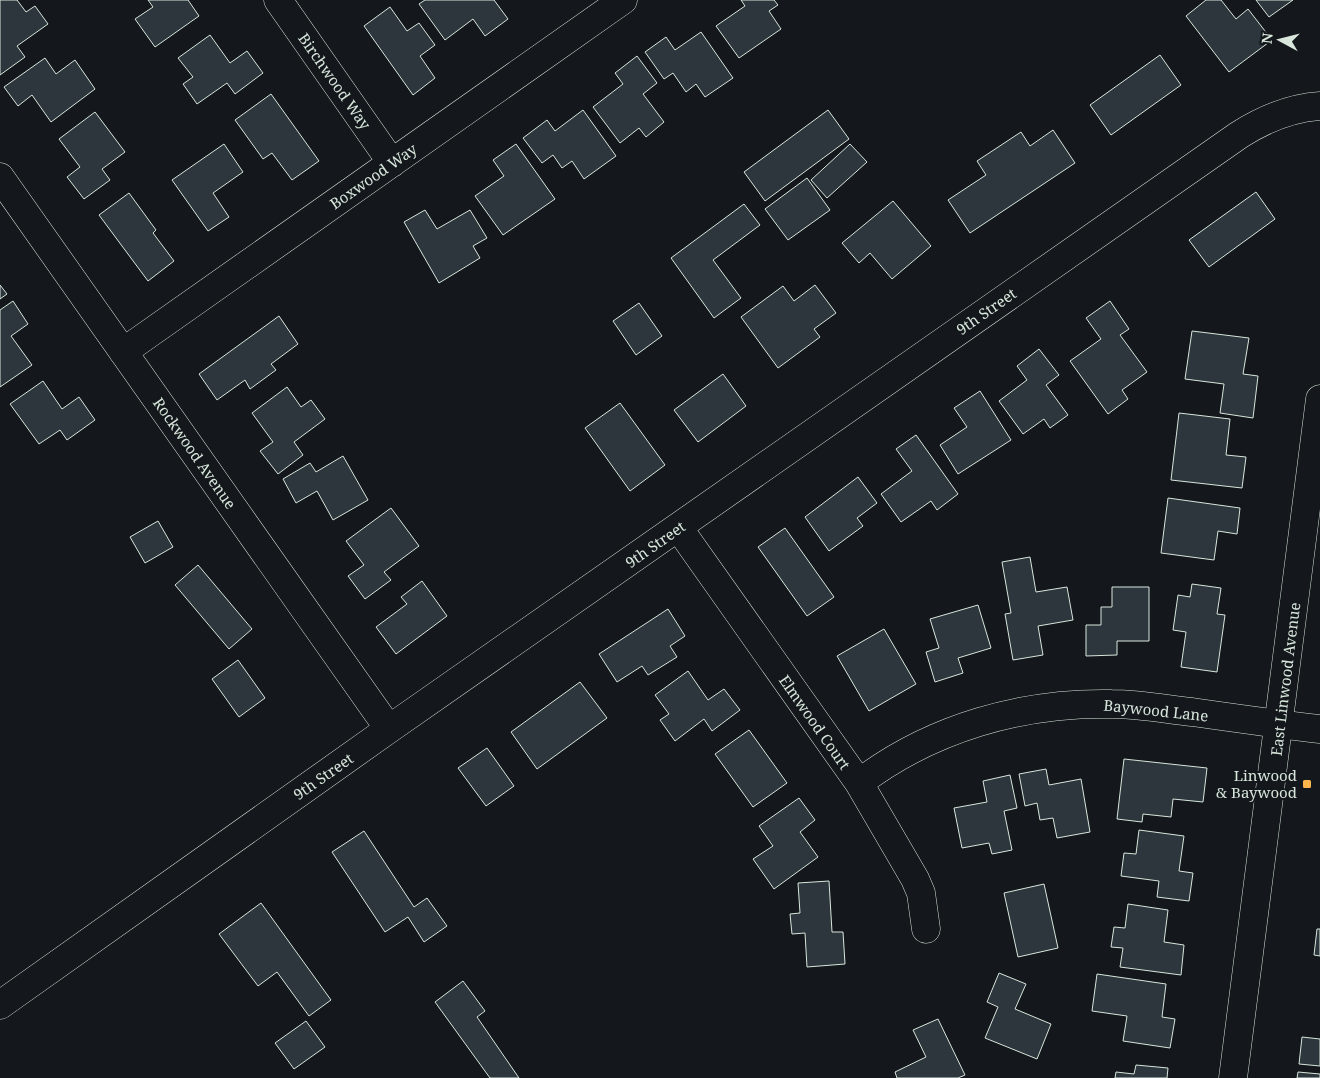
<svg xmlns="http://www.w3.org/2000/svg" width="1320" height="1078" font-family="'Noto Serif',serif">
<rect width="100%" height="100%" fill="#14181c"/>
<path fill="#2c363c" stroke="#d8e6dc" d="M0,0h17l9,12 9,-6 13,18 -31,22 8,11 -25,18z
M148,0h40l11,16 -44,31 -20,-28 18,-12z
M425,0h69l14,19 -23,17 -12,-17 -28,21 -26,-36z
M741,0h33l4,5 -9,6 12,18 -42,29 -23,-32 29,-20z
M1206,0h15l15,19 12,-10 24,31 -43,32 -43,-56z
M1256,0h37l-24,17z
M390,7l17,24 12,-8 16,22 -15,11 15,22 -22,17 -49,-69z
M701,32l32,46 -28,19 -9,-13 -10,8 -13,-19 -9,6 -19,-27 21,-15 9,13z
M210,35l20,28 17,-12 16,22 -28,21 -8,-11 -30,21 -14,-20 10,-7 -15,-19z
M1160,55l21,30 -70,50 -21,-30z
M637,56l20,27 -14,11 21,28 -18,15 -7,-9 -19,15 -27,-36 30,-23 -8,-11z
M45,58l11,16 19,-14 20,29 -44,33 -19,-27 -14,11 -14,-19z
M271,94l48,67 -27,19 -20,-27 -9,6 -28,-39z
M583,110l33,46 -32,23 -12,-18 -10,7 -9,-13 -11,8 -19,-25 24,-18 8,11z
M828,110l21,29 -84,62 -21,-29z
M95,112l30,40 -23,17 8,11 -26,19 -17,-22 13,-10 -21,-28z
M1053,130l22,33 -105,70 -22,-33 38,-25 -9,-14 44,-29 9,14z
M224,144l19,28 -30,21 16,24 -21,14 -36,-51z
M516,144l39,55 -52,36 -28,-39 29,-20 -11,-16z
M850,144l17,18 -40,36 -16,-18z
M807,178l23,32 -42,30 -23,-31z
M1256,192l19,27 -66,48 -20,-27z
M129,193l27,37 -3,3 21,28 -26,20 -49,-66z
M893,201l38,45 -39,33 -22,-26 -11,10 -17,-20z
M744,204l16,21 -47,35 28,38 -27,20 -43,-60z
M425,210l12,19 33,-19 17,28 -14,8 7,12 -41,25 -35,-61z
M0,285l7,9 -7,5z
M815,285l21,28 -22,16 6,8 -42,31 -37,-51 42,-31 11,15z
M13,301l15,23 -17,12 21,29 -32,22v-77z
M1110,301l19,28 -9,6 27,37 -25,18 6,9 -20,15 -38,-53 31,-22 -15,-21z
M639,303l23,33 -26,19 -23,-34z
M279,316l19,28 -27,20 5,6 -26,19 -5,-9 -28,20 -18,-26z
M1192,331l57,7 -6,36 15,2 -5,42 -33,-5 4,-29 -39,-5z
M1039,349l20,26 -13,10 22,30 -18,13 -6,-9 -21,15 -24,-33 28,-21 -10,-14z
M723,374l23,32 -48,36 -24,-32z
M43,381l19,28 17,-12 16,23 -28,20 -7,-10 -21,14 -29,-40z
M287,387l14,20 10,-7 14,19 -31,23 9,13 -25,19 -18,-23 13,-9 -21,-29z
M980,391l31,49 -53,34 -18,-29 27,-18 -13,-19z
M620,403l45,62 -35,26 -45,-63z
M1179,413l51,6 -4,36 20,2 -4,31 -71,-8z
M916,435l42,59 -21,16 -6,-9 -30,21 -20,-28 31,-23 -16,-22z
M343,456l25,44 -35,20 -16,-29 -21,12 -13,-24 27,-16 6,9z
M858,477l19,26 -20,15 6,8 -34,25 -24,-34z
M1168,498l72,10 -3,26 -19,-3 -4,29 -53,-7z
M391,508l28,38 -35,26 7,8 -26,19 -17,-23 16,-11 -18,-24z
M158,521l15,26 -28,16 -15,-26z
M785,528l49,69 -27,19 -49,-69z
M1030,557l6,35 31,-5 6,33 -35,6 5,29 -30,5 -8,-46 6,-1 -9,-51z
M198,565l54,64 -23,20 -54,-64z
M422,581l25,35 -51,38 -20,-27 31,-23 -6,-7z
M1192,584l29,4 -4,26 8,1 -8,57 -36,-5 5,-35 -13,-2 5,-35 12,2z
M1112,587h37v54h-32v14l-31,1v-31h15v-18h11z
M978,605l13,43 -33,10 5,15 -28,9 -9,-30 13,-4 -9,-29z
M668,609l17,27 -15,10 7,11 -29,18 -6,-9 -25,16 -18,-28z
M884,629l32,55 -47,27 -32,-55z
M238,660l27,38 -26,19 -27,-38z
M688,671l20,29 16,-11 16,21 -28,21 -8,-12 -29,22 -15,-21 9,-6 -14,-19z
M580,682l27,36 -70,51 -26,-37z
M749,730l38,53 -34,24 -38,-53z
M487,748l27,38 -28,20 -28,-38z
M1124,759l83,9 -4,34 -30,-3 -2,18 -28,-3 -1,8 -25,-3z
M1046,769l3,16 32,-6 9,53 -33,6 -4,-20 -13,2 -3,-17 -12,3 -6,-32z
M1010,775l7,33 -13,3 8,39 -20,4 -3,-11 -27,5 -8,-40 33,-6 -4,-21z
M799,798l16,22 -15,12 18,25 -44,32 -21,-30 20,-13 -14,-20z
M1139,830l45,6 -5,35 14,2 -4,28 -32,-4 2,-16 -38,-5 3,-23 12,1z
M364,831l50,76 13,-9 20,28 -23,16 -16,-25 -23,15 -53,-80z
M829,881l3,51h11l2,32 -38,3 -2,-34 -13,1 -2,-20 10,-1 -2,-30z
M1044,884l14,64 -40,9 -14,-64z
M261,903l70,97 -22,16 -32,-44 -19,14 -39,-52z
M1128,904l40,6 -4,32 20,3 -3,30 -61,-8 3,-19 -12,-1 3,-20 11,1z
M1317,929h3v27l-6,-1z
M999,973l27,11 -11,25 36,15 -14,35 -52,-21 13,-31 -11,-5z
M1097,974l69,10 -4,33 13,2 -5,29 -47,-7 4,-25 -35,-5z
M463,981l22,30 -8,6 42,61h-29l-55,-76z
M938,1019l27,56 -7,3h-61l-2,-6 31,-15 -13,-27z
M306,1021l19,26 -31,22 -19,-26z
M1302,1037l18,2v27l-21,-2z
M1136,1065l32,3 -1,10h-52l1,-6 18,2z
M1298,1072l22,2v4h-23z"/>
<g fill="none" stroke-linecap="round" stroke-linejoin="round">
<g stroke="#d8e6dc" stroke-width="29">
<path id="minor" d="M278,0l114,163
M0,177l389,552
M123,352l500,-352
M678,527l181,256 56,96 6,14 5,36
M859,783c72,-55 163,-81 253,-79 27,0 53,5 80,8 42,6 85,12 128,17
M0,1005l389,-276 850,-594c25,-16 51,-27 81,-29
M1233,1078l87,-679"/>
</g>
<use href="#minor" stroke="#14181c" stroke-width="28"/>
</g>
<rect fill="#ffb74d" stroke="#14181c" stroke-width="2" x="1302" y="779" width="10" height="10" rx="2.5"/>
<g text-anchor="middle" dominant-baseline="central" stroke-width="4" stroke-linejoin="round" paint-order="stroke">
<g font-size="15" fill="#d8e6dc" stroke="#14181c">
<text transform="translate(335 81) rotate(55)">Birchwood Way</text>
<text transform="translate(373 176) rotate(-35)">Boxwood Way</text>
<text transform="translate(986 311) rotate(-35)">9th Street</text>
<text transform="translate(195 453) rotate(55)">Rockwood Avenue</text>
<text transform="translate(655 544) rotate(-35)">9th Street</text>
<text transform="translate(1285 679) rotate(-83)">East Linwood Avenue</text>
<text transform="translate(1156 710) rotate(6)">Baywood Lane</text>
<text transform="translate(815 722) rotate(55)">Elmwood Court</text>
<text transform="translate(323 776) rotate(-35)">9th Street</text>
</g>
<g font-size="15" fill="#d8e6dc" stroke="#14181c" text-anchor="end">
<text x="1297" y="775">Linwood<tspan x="1297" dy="17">&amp; Baywood</tspan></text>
</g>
</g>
<g transform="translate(1280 40) rotate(277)" stroke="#14181c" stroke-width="4" paint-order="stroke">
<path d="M0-4L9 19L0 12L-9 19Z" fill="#d8e6dc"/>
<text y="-8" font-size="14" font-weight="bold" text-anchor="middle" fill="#d8e6dc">N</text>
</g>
</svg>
